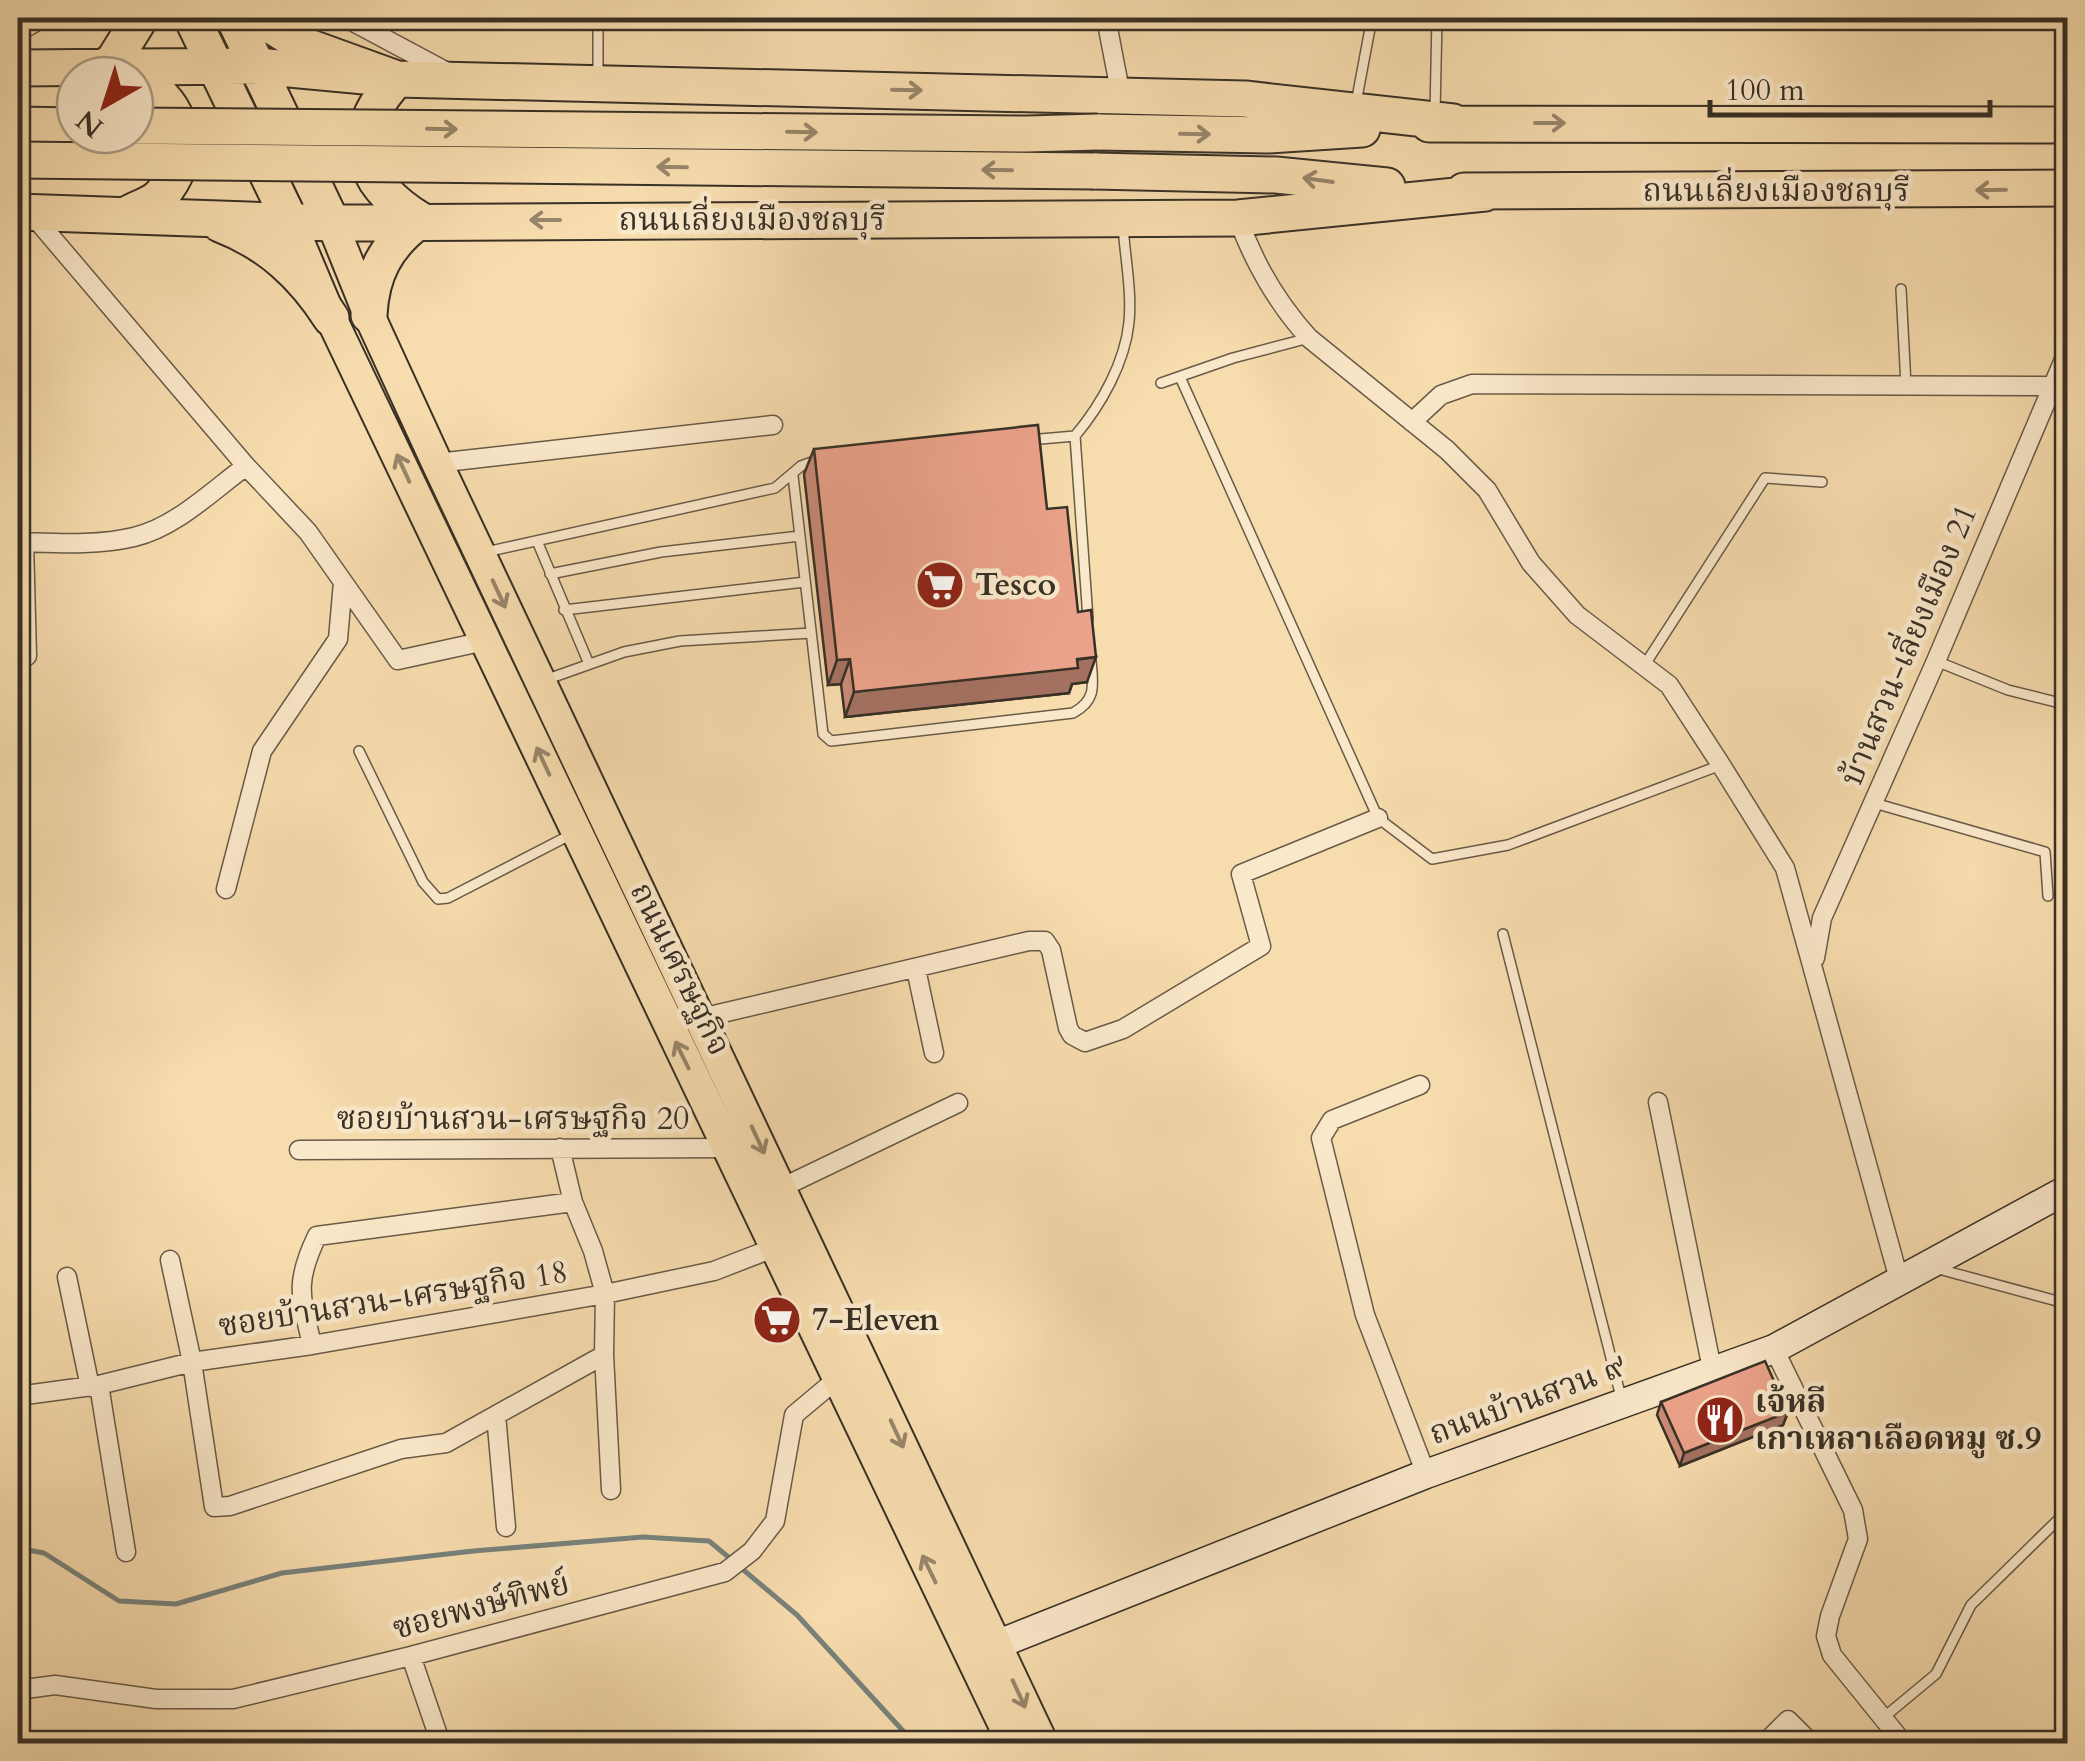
<svg xmlns="http://www.w3.org/2000/svg" width="2085" height="1761" font-family="Cardo,'Noto Serif Thai',serif">
<rect width="100%" height="100%" fill="#f7dcae"/>
<filter id="stains"><feTurbulence type="fractalNoise" baseFrequency=".002" numOctaves="4"/><feColorMatrix values="0 0 0 0 .2 0 0 0 0 .09 0 0 0 0 .02 0 0 0 .5 -.17"/></filter>
<radialGradient id="worn" r=".72"><stop offset=".6" stop-color="#630" stop-opacity="0"/><stop offset="1" stop-color="#630" stop-opacity=".3"/></radialGradient>
<g fill="none" stroke-linecap="round" stroke-linejoin="round">
<path stroke="#78827c" stroke-width="5" d="M18,1548l26,5 75,48 57,3 106,-31 191,-22 170,-14 66,4 23,19
M740,1567l57,48 118,129"/>
<g stroke="#685b48" stroke-width="12">
<path id="lane" d="M18,37l34,-19
M598,75v-57
M1356,103l16,-85
M1435,113l2,-95
M1901,289l5,97
M1180,377l198,441 54,41 76,-14 213,-80
M1161,383l72,-25 76,-20
M1075,436l13,183
M1029,440l46,-4c26,-31 50,-73 54,-114 3,-31 -4,-65 -6,-96
M793,476l30,258 8,7 242,-28c24,-13 20,-28 18,-53
M537,541l52,123
M486,552l289,-64 26,-22 14,-5
M550,574l111,-22 139,-16
M564,610l241,-28
M1936,661l72,29 60,15
M1644,666l121,-188 57,4
M545,680l79,-28 56,-11 131,-8
M359,751l64,131 15,17 10,-1 126,-65
M1874,803l171,49 3,44
M1503,934l119,467
M1935,1268l133,36
M1883,1718l53,-44 35,-69 97,-95"/>
</g>
<g stroke="#685b48" stroke-width="21">
<path id="street" d="M346,18l101,54
M1106,18l15,78
M30,212l216,254 62,66 90,128 87,-19
M1238,218c15,43 40,86 71,120l138,112 40,40 44,73 46,52 92,70 52,80 64,103 115,415
M1412,422l29,-27 31,-11 580,2
M437,463l336,-38
M18,542c38,1 78,4 116,-5 42,-10 78,-46 112,-71
M24,542l3,114
M226,889l36,-138 76,-112 5,-57
M1815,958l7,-40 114,-257 132,-311
M916,969l18,84
M701,1018l328,-77h16l6,9 17,78 4,7 13,7 38,-13 138,-83 -20,-72 137,-56
M1420,1085l-88,35 -11,18 44,177 61,159
M1658,1102l54,267
M560,1148l13,54
M299,1150l428,-2
M781,1188l177,-85
M170,1260l22,102 22,145 16,-1 171,-57 45,-6 158,-88 1,-61 -12,-43 -20,-49 -256,34c-23,48 -16,60 -5,109
M67,1277l23,110
M1774,1349l79,161 5,29 -28,77 -4,20 6,19 72,89
M604,1355l7,135
M99,1385l27,167
M18,1396l81,-11 93,-23 120,-17 293,-51 109,-23 62,-24
M496,1415l10,112
M411,1656l30,88
M18,1690l37,-5 101,14h77l178,-43 314,-84 27,-21 23,-30 19,-106 43,-36
M18,1721l3,-32
M1764,1744l24,-24 24,24"/>
</g>
<g stroke="#383026" stroke-width="31">
<path id="secondary" d="M996,1645l430,-171 348,-125 294,-160"/>
</g>
<g stroke="#383026" stroke-width="34">
<path id="primary" d="M290,221l41,97 682,1426
M332,223l37,92 68,148 606,1281"/>
</g>
<g stroke="#383026" stroke-width="39">
<path id="highway" d="M192,18l98,203
M234,18l98,205
M259,18l44,27 94,34c-51,54 -39,103 23,141
M105,67l9,-7 26,-42
M18,68l239,-2 140,13 848,20 208,23
M1429,124l639,1
M18,125l57,1
M1098,132l170,3 94,-6
M1094,171l182,4 111,11
M1464,191l604,-3
M18,212l314,11 906,-5 247,-25
M128,214c9,-5 21,-9 29,-15 30,-27 33,-73 5,-102 -7,-7 -18,-12 -27,-18
M220,224c49,19 83,50 111,94
M369,315c2,-41 17,-70 51,-95"/>
</g>
<use href="#lane" stroke="#fae8ca" stroke-width="9"/>
<use href="#street" stroke="#fae8ca" stroke-width="18"/>
<use href="#secondary" stroke="#fae8ca" stroke-width="28"/>
<use href="#primary" stroke="#f7dcae" stroke-width="30"/>
<use href="#highway" stroke="#f7dcae" stroke-width="35"/>
<g stroke="#383026" stroke-width="39" stroke-linecap="butt">
<path id="highway-bridge" d="M135,126l892,8 71,-2
M18,160l1076,11"/>
</g>
<use href="#highway-bridge" stroke="#f7dcae" stroke-width="35"/>
</g>
<path fill="#ca8b77" stroke="#383026" stroke-width="2.5" d="M814,449l233,60 40,173 -15,2 -3,9 -224,24 -4,-33 -13,1 -24,-211z
M1661,1402l127,10 -5,13 -103,41 -23,-51z"/>
<path fill="#a47161" stroke="#383026" stroke-width="2.5" d="M1096,657l-9,25 -15,2 -3,9 -224,24 9,-25z
M850,659l-9,25 -13,1 9,-25z
M1788,1412l-5,13 -103,41 4,-13z"/>
<path fill="#eba28a" stroke="#383026" stroke-width="2.5" d="M1038,425l9,84 20,-2 11,105 13,-2 5,47 -19,2 1,9 -224,24 -4,-33 -13,1 -23,-211z
M1765,1361l23,51 -104,41 -23,-51z
M828,1735l3,9h-25z"/>
<defs><path id="oneway-shaft" d="M-6 0H5M1.5-3L5.5 0L1.5 3" fill="none" stroke-width="1.6" stroke-linecap="round" stroke-linejoin="round" transform="scale(2.5)"/></defs>
<g stroke="#98866a">
<use href="#oneway-shaft" transform="translate(907 90) rotate(1)"/>
<use href="#oneway-shaft" transform="translate(1550 123)"/>
<use href="#oneway-shaft" transform="translate(442 129) rotate(1)"/>
<use href="#oneway-shaft" transform="translate(802 132) rotate(1)"/>
<use href="#oneway-shaft" transform="translate(1195 134) rotate(1)"/>
<use href="#oneway-shaft" transform="translate(672 167) rotate(-179)"/>
<use href="#oneway-shaft" transform="translate(997 170) rotate(-179)"/>
<use href="#oneway-shaft" transform="translate(1318 180) rotate(-172)"/>
<use href="#oneway-shaft" transform="translate(1991 190) rotate(179)"/>
<use href="#oneway-shaft" transform="translate(545 220) rotate(180)"/>
<use href="#oneway-shaft" transform="translate(403 468) rotate(-115)"/>
<use href="#oneway-shaft" transform="translate(499 594) rotate(65)"/>
<use href="#oneway-shaft" transform="translate(543 761) rotate(-115)"/>
<use href="#oneway-shaft" transform="translate(682 1055) rotate(-116)"/>
<use href="#oneway-shaft" transform="translate(758 1140) rotate(65)"/>
<use href="#oneway-shaft" transform="translate(897 1434) rotate(65)"/>
<use href="#oneway-shaft" transform="translate(929 1569) rotate(-116)"/>
<use href="#oneway-shaft" transform="translate(1019 1694) rotate(65)"/>
</g>
<defs>
<g id="supermarket-disc" transform="scale(2.5)"><circle r="9.5" fill="#8f2418" stroke="#fae8ca"/><path d="M-6-5.5h2.5l.6 2H6L4.5 2H-2.5L-4.4-4H-6ZM-1.5 3.2a1.3 1.3 0 1 0 .1 0ZM3 3.2a1.3 1.3 0 1 0 .1 0Z" fill="#fff"/></g>
<g id="restaurant-disc" transform="scale(2.5)"><circle r="9.5" fill="#8f2418" stroke="#fae8ca"/><path d="M-5-6h1v4h1v-4h1v4h1v-4h1v5L-1.5 .5V6h-2V.5L-5-1ZM5-6V6H3V1.5H1.5Q1.5-4 5-6Z" fill="#fff"/></g>
</defs>
<g fill-rule="evenodd">
<use href="#supermarket-disc" x="940" y="585"/>
<use href="#supermarket-disc" x="777" y="1320"/>
<use href="#restaurant-disc" x="1720" y="1420"/>
</g>
<g text-anchor="middle" dominant-baseline="central" stroke-width="9" stroke-linejoin="round" paint-order="stroke">
<g font-size="32" fill="#383026" stroke="#fae8ca">
<text x="1776" y="191">ถนนเลี่ยงเมืองชลบุรี</text>
<text x="752" y="220">ถนนเลี่ยงเมืองชลบุรี</text>
<text transform="translate(1909 645) rotate(-67)">บ้านสวน-เลี่ยงเมือง 21</text>
<text transform="translate(680 969) rotate(64)">ถนนเศรษฐกิจ</text>
<text x="513" y="1119">ซอยบ้านสวน-เศรษฐกิจ 20</text>
<text transform="translate(393 1299) rotate(-9)">ซอยบ้านสวน-เศรษฐกิจ 18</text>
<text transform="translate(1527 1400) rotate(-20)">ถนนบ้านสวน ๙</text>
<text transform="translate(481 1606) rotate(-15)">ซอยพงษ์ทิพย์</text>
</g>
<g font-size="32" font-weight="bold" fill="#383026" stroke="#fae8ca" text-anchor="start">
<text x="975" y="585">Tesco</text>
<text x="812" y="1320">7-Eleven</text>
<text x="1755" y="1402">เจ้หลี<tspan x="1755" dy="37">เกาเหลาเลือดหมู ซ.9</tspan></text>
</g>
</g>
<rect width="2085" height="1761" fill="none" stroke="#f7dcae" stroke-width="60"/>
<rect x="20" y="20" width="2045" height="1721" fill="none" stroke="#383026" stroke-width="5"/>
<rect x="30" y="30" width="2025" height="1701" fill="none" stroke="#383026" stroke-width="2.5"/>
<g transform="translate(105 105) rotate(219)"><circle r="48" fill="#fae8ca" stroke="#ac9e88" stroke-width="2.5"/>
<path d="M0-8L18 38L0 25L-18 38Z" fill="#8f2418"/>
<text y="-15" font-size="28" font-weight="bold" text-anchor="middle" fill="#383026">N</text>
</g>
<path d="M1710 100v15h280v-15" fill="none" stroke="#383026" stroke-width="5"/>
<text x="1725" y="100" font-size="30" fill="#383026" stroke="#fae8ca" stroke-width="8" paint-order="stroke">100 m</text>
<rect width="100%" height="100%" filter="url(#stains)"/>
<rect width="100%" height="100%" fill="url(#worn)"/>
</svg>
